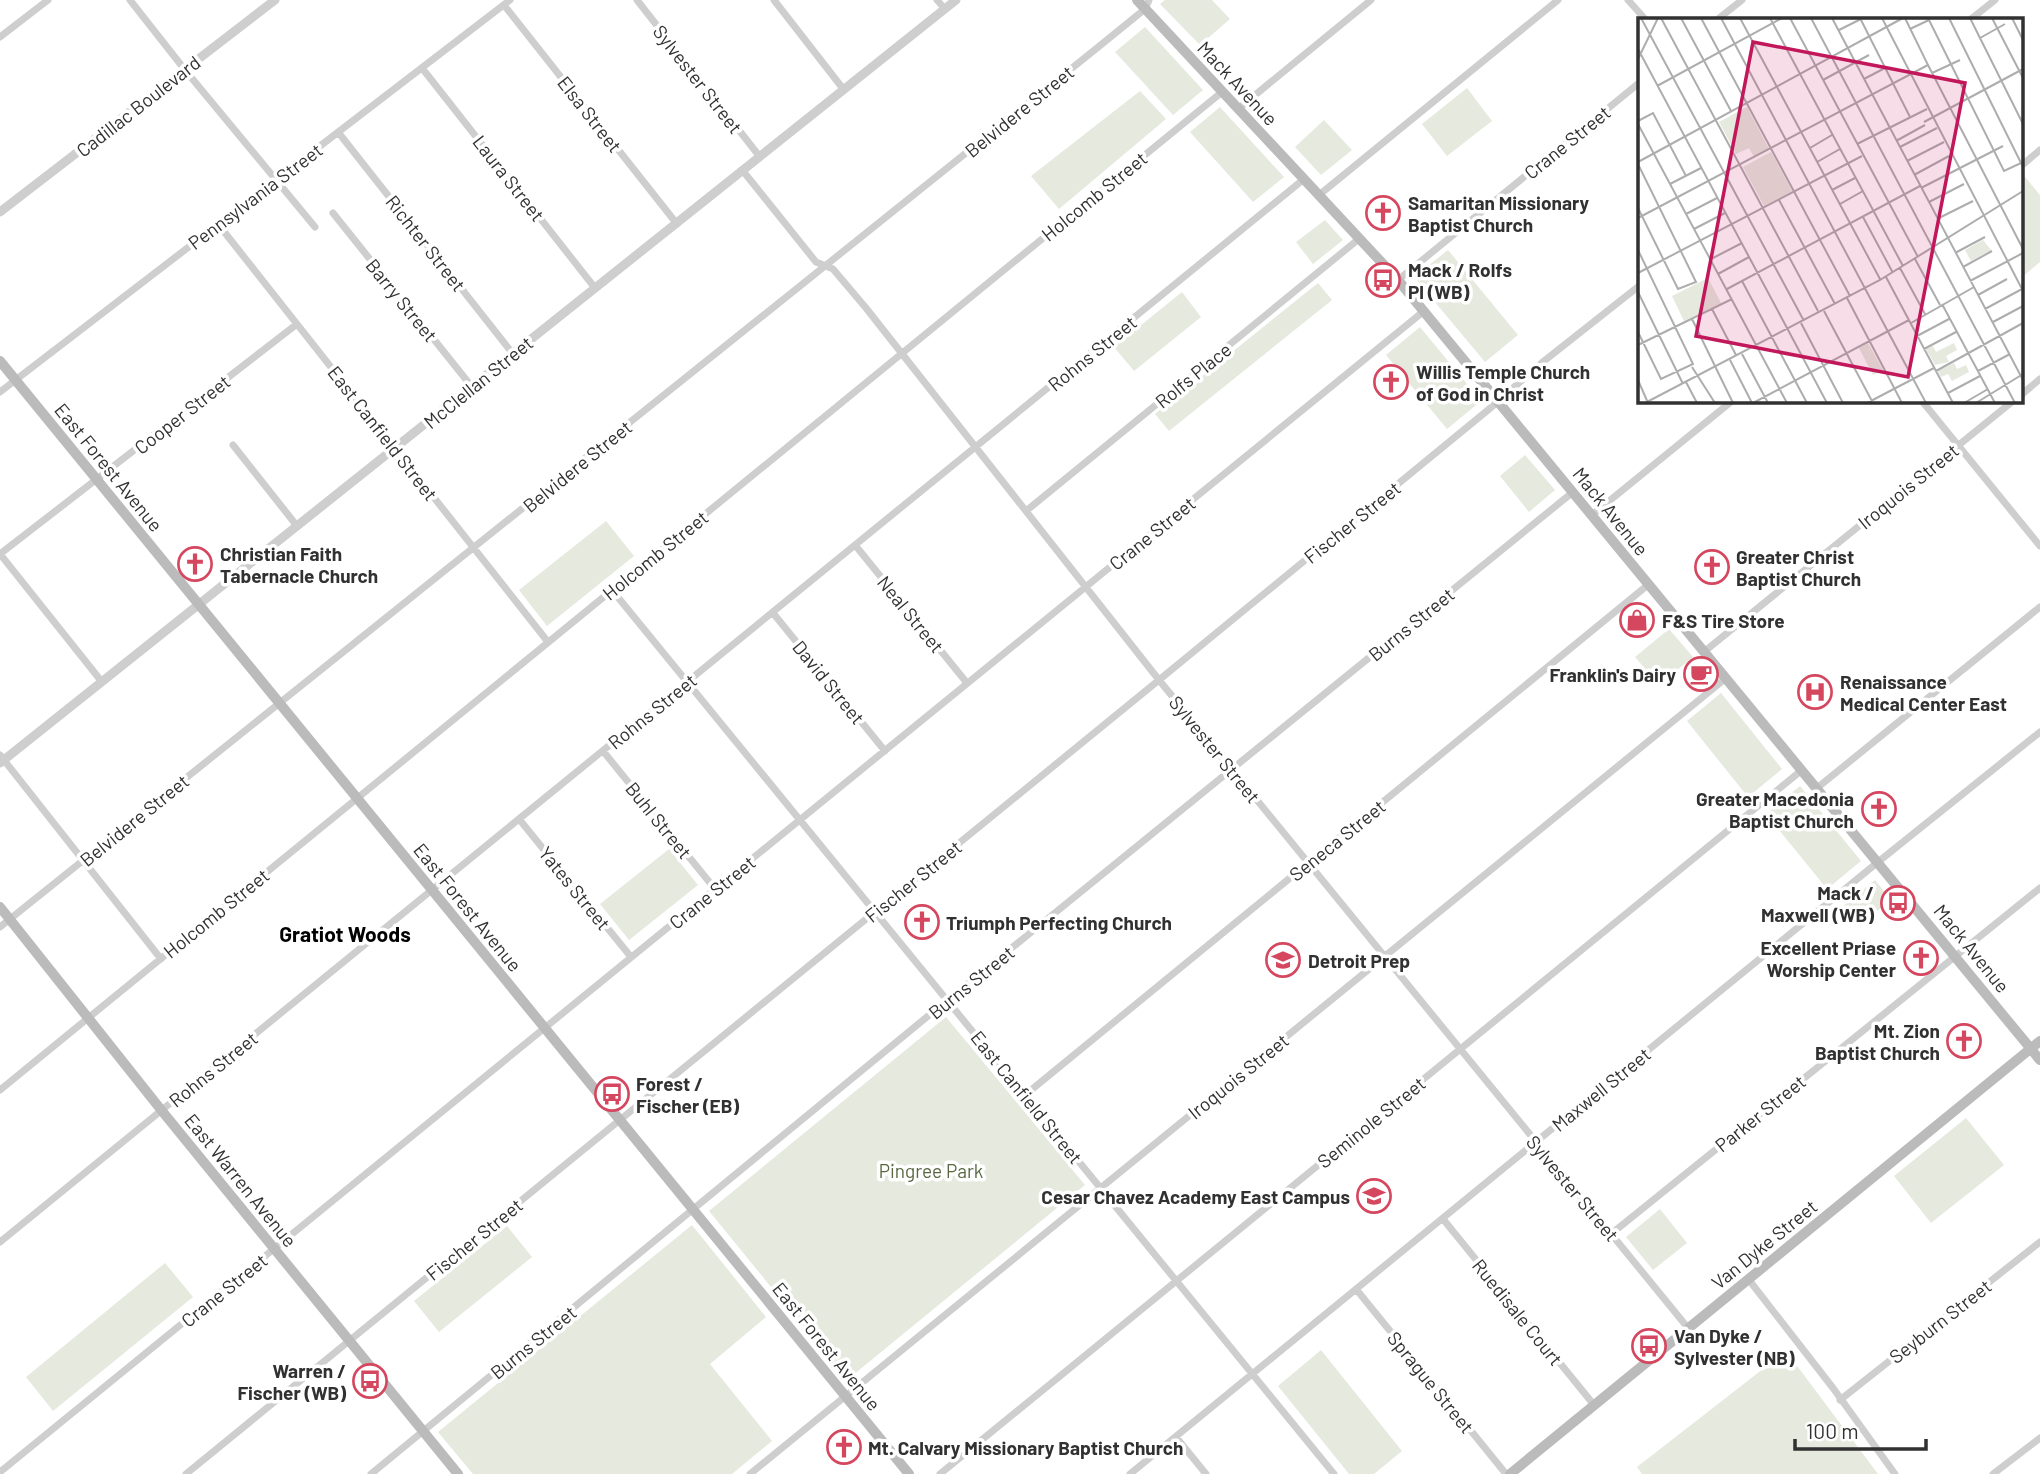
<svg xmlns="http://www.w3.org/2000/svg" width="2040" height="1474" font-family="Barlow,sans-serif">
<rect width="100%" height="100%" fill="#fff"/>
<path fill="#e5e9de" d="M1165,0h47l18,19 -30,26 -40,-41z
M1145,27l58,63 -30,25 -58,-63z
M1467,88l25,33 -45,35 -25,-32z
M1140,91l26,28 -107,90 -28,-33z
M1220,107l64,70 -31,25 -63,-70z
M1324,120l28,30 -31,25 -26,-28z
M2025,177l15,18v67l-19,16v-97z
M1325,220l18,20 -30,24 -17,-22z
M1448,250l70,85 -33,27 -71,-85z
M1318,283l14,17 -163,131 -14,-17z
M1182,292l19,25 -67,54 -20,-24z
M1420,327l61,74 -34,28 -61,-74z
M1525,455l30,35 -26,22 -29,-36z
M606,521l28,35 -87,70 -28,-36z
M1669,629l24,28 -34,28 -24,-28z
M1721,693l61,76 -34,28 -61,-76z
M1800,786l61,75 -34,28 -61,-75z
M669,849l29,36 -69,55 -29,-36z
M1875,880l16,20 -33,26 -16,-19z
M946,1017l139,168 -238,195 -138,-169z
M1966,1118l38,47 -73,58 -37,-47z
M1660,1209l27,34 -34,27 -27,-33z
M692,1225l74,92 -56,47 62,77 -40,33h-259l-35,-42z
M507,1226l25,31 -93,75 -25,-31z
M165,1263l28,34 -140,114 -27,-34z
M1321,1350l81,101 -28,23h-25l-71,-88z
M1786,1351l92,123h-236l-5,-7z"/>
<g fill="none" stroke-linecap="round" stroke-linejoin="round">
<path stroke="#cecece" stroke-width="7" d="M130,0l55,70 130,157
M637,0l123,157
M774,0l70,90
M937,0l8,9
M1628,0l17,19
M504,5l173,219
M1718,19l24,-19
M1971,19l24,-19
M0,37l48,-37
M422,68l173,220
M1238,109l133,-109
M338,132l175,222
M2021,166l19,-16
M743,171l73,91 17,7 33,39 293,372 529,648
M1319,195l239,-195
M333,213l139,174
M218,224l330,418
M1398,280l241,-197
M0,392l510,-392
M2021,395l19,-16
M1922,401l118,145
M233,445l64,81
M1026,511l334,-273
M1592,515l140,-114
M855,545l112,138
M0,554l297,-230
M0,554l102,128
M612,590l722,884
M773,613l112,138
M1705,651l308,-250
M603,751l112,138
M0,755l161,204
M1817,788l223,-181
M519,819l112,138
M0,927l1097,-879 48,-39 4,-9
M0,1090l1222,-998
M1025,1095l624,-511
M1443,1219l151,186
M1611,1234l429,-346
M0,1242l1304,-1063
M1749,1280l84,108 62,86
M1356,1289l150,185
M1840,1400l200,-158
M1176,1437l30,37
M0,1472l1424,-1161
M186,1474l973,-794 329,-270 56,-49 95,-75
M371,1474l568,-467 634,-515
M750,1474l976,-796
M940,1474l862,-704
M1130,1474l748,-612 162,-130
M1993,1474l47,-36"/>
<path stroke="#cecece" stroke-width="9" d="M0,212l275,-212
M0,763l956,-763"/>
<path stroke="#bbb" stroke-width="10" d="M1137,0l261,280 642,780
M0,361l909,1113
M0,907l162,204 296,363
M1510,1474l530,-433"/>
</g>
<defs>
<g id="church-ring" transform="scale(1.75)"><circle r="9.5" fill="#fff" stroke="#d5465f" stroke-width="1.5"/><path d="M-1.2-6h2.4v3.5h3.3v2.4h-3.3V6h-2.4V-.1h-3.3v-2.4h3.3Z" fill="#d5465f"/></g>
<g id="bus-ring" transform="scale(1.75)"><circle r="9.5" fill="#fff" stroke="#d5465f" stroke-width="1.5"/><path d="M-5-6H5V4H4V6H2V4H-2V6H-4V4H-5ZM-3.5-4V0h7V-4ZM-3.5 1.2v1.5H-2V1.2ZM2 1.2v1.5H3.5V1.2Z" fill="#d5465f"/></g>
<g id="shop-ring" transform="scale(1.75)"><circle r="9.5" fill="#fff" stroke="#d5465f" stroke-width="1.5"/><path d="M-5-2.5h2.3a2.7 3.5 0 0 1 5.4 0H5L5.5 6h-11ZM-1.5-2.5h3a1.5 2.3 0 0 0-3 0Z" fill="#d5465f"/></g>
<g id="cafe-ring" transform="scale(1.75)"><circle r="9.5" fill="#fff" stroke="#d5465f" stroke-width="1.5"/><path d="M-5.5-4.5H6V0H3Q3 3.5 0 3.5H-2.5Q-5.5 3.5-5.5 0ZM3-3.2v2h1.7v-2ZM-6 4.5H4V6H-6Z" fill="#d5465f"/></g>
<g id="hospital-ring" transform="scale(1.75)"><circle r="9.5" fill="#fff" stroke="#d5465f" stroke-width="1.5"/><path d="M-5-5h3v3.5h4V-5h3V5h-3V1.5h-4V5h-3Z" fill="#d5465f"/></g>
<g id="school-ring" transform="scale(1.75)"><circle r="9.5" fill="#fff" stroke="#d5465f" stroke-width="1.5"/><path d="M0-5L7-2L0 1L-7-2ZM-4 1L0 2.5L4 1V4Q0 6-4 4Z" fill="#d5465f"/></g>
</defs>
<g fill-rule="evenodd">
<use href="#church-ring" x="1383" y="213"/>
<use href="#bus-ring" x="1383" y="280"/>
<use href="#church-ring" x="1391" y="382"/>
<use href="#church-ring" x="195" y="564"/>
<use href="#church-ring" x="1712" y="567"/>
<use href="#shop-ring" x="1637" y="620"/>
<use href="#cafe-ring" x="1701" y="674"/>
<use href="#hospital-ring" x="1815" y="692"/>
<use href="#church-ring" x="1879" y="809"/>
<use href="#bus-ring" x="1898" y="903"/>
<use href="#church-ring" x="922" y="922"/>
<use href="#church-ring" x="1921" y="958"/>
<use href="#school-ring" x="1283" y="960"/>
<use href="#church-ring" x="1964" y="1041"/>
<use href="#bus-ring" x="612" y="1094"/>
<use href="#school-ring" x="1374" y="1196"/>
<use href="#bus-ring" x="1649" y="1346"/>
<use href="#bus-ring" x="370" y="1381"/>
<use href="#church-ring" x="844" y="1447"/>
</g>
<g text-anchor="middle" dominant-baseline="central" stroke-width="7" stroke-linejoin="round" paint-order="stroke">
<g font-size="19" fill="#313131" stroke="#fff">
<text transform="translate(698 79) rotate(52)">Sylvester Street</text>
<text transform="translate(1238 83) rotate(47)">Mack Avenue</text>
<text transform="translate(138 106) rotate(-38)">Cadillac Boulevard</text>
<text transform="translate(1019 111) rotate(-39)">Belvidere Street</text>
<text transform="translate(590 114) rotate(52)">Elsa Street</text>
<text transform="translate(1567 142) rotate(-39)">Crane Street</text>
<text transform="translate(509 178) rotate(52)">Laura Street</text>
<text transform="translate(255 196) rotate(-37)">Pennsylvania Street</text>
<text transform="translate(1094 196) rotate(-39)">Holcomb Street</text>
<text transform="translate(426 243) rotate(52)">Richter Street</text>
<text transform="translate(402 300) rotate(51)">Barry Street</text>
<text transform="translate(1092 353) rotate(-39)">Rohns Street</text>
<text transform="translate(1193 375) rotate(-39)">Rolfs Place</text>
<text transform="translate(478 382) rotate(-39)">McClellan Street</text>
<text transform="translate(182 414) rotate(-38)">Cooper Street</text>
<text transform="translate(383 433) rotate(52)">East Canfield Street</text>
<text transform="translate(577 466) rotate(-39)">Belvidere Street</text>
<text transform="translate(109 467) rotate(51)">East Forest Avenue</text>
<text transform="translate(1908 486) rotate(-39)">Iroquois Street</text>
<text transform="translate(1611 511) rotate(51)">Mack Avenue</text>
<text transform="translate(1352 522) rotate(-39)">Fischer Street</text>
<text transform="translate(1152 533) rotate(-39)">Crane Street</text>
<text transform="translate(655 555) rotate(-39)">Holcomb Street</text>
<text transform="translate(911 614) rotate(51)">Neal Street</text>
<text transform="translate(1411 624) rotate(-39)">Burns Street</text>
<text transform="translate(829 682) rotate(51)">David Street</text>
<text transform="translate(652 711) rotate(-39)">Rohns Street</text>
<text transform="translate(1215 749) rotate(51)">Sylvester Street</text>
<text transform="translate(134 820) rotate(-39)">Belvidere Street</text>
<text transform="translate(659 820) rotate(51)">Buhl Street</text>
<text transform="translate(1337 840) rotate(-39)">Seneca Street</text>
<text transform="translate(913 881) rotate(-39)">Fischer Street</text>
<text transform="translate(575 888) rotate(51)">Yates Street</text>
<text transform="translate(712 892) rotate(-39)">Crane Street</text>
<text transform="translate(468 907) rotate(51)">East Forest Avenue</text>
<text transform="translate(216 913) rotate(-39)">Holcomb Street</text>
<text transform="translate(1972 948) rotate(51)">Mack Avenue</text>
<text transform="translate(971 982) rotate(-39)">Burns Street</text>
<text transform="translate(213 1069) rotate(-39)">Rohns Street</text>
<text transform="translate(1238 1076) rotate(-39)">Iroquois Street</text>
<text transform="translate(1601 1089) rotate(-39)">Maxwell Street</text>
<text transform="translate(1027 1097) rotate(51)">East Canfield Street</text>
<text transform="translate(1760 1113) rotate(-39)">Parker Street</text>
<text transform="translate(1371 1122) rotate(-39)">Seminole Street</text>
<text transform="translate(241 1180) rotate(51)">East Warren Avenue</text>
<text transform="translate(1573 1188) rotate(50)">Sylvester Street</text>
<text transform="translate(474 1239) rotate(-39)">Fischer Street</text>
<text transform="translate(1764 1244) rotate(-39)">Van Dyke Street</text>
<text transform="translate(224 1290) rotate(-39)">Crane Street</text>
<text transform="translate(1518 1312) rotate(51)">Ruedisale Court</text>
<text transform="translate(1940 1321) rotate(-38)">Seyburn Street</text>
<text transform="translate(533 1342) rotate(-39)">Burns Street</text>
<text transform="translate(827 1346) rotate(51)">East Forest Avenue</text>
<text transform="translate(1431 1382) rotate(51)">Sprague Street</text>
</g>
<g font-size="19" font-weight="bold" fill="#313131" stroke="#fff" text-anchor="start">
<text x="1408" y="202">Samaritan Missionary<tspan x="1408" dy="22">Baptist Church</tspan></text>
<text x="1408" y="269">Mack / Rolfs<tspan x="1408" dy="22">Pl (WB)</tspan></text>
<text x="1416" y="371">Willis Temple Church<tspan x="1416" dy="22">of God in Christ</tspan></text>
<text x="220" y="553">Christian Faith<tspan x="220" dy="22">Tabernacle Church</tspan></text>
<text x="1736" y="556">Greater Christ<tspan x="1736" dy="22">Baptist Church</tspan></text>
<text x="1662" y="620">F&amp;S Tire Store</text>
<text x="1676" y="674" text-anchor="end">Franklin's Dairy</text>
<text x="1840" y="681">Renaissance<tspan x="1840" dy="22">Medical Center East</tspan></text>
<text x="1854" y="798" text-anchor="end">Greater Macedonia<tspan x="1854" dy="22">Baptist Church</tspan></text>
<text x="1874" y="892" text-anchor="end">Mack /<tspan x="1874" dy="22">Maxwell (WB)</tspan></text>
<text x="946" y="922">Triumph Perfecting Church</text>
<text x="1896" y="947" text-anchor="end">Excellent Priase<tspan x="1896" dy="22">Worship Center</tspan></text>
<text x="1308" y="960">Detroit Prep</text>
<text x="1940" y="1030" text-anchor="end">Mt. Zion<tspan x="1940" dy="22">Baptist Church</tspan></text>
<text x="636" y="1083">Forest /<tspan x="636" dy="22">Fischer (EB)</tspan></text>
<text x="1350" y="1196" text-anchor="end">Cesar Chavez Academy East Campus</text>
<text x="1674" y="1335">Van Dyke /<tspan x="1674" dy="22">Sylvester (NB)</tspan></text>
<text x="346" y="1370" text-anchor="end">Warren /<tspan x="346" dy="22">Fischer (WB)</tspan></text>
<text x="868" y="1447">Mt. Calvary Missionary Baptist Church</text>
</g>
<g font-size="19" fill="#586942" stroke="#fff">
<text x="931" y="1170">Pingree Park</text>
</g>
<g font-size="21" font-weight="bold" fill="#000" stroke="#fff">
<text x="345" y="933">Gratiot Woods</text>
</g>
</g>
<g transform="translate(1638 18)">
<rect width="385" height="385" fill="#fff"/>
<path d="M109,89l22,42 -15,8 -5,-9 -13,6 -17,-32zM133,134l21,39 -28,15 -21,-39zM345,222l8,10 -20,11 -6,-11zM70,260l13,25 -37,18 -12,-25zM230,325l15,27 -10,5 -14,-27zM316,325l3,7 -11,6 3,6 -14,3 -9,-16 7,-3 3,6zM316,345l3,6 9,-4 3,7 -17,9 -4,-7 -7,3 -3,-6z" fill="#e5e9de"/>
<path fill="none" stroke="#adadad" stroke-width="2" d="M3,0l163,303M23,0l157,293M43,0l50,93M63,0l149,278M83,0l205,385M102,0l140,261M132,0l133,248M152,0l128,239M173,0l204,385M194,0l191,362M222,0l50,99M244,0l141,273M290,0l76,153 17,-8M311,0l74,149M332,0l53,106M354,0l31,60M374,0l11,22M272,11l19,-9M201,12l22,-11M342,20l25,-14M0,31l189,354M0,41l20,-41M290,47l95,184M294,55l28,-13M226,61l21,-11M185,62l46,-25M19,68l125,-68M0,103l15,-8 33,63M286,104l99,-53M0,106l149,279M258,123l29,-16M219,126l70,-35M262,129l37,-19M172,130l22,-13M269,143l37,-19M0,144l265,-144M179,144l23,-13M0,146l58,118 -18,7 -40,-81M276,157l35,-19M32,166l31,-16M283,170l82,-42M194,172l23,-12M141,182l56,104M291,184l35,-18M202,186l23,-13M48,196l31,-16M225,199l30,56M0,200l290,-153 -23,-47M299,201l36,-18M56,211l31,-16M0,232l55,114 -32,15 -23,-47M317,235l30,-16M73,241l31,-16M277,241l25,46M325,249l29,-16M262,250l25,46M0,255l224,-117M80,256l31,-17M248,259l67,126M104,263l65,122M332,263l53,-28M89,271l193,-103M0,274l45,92M340,277l29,-16M209,280l55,105M304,286l53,99M74,291l24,46M347,291l37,-20M186,293l49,92M54,301l41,84M355,304l30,-16M163,305l42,80M273,305l63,-36M279,318l32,-17M0,327l94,-46M286,331l32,-17M104,336l26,49M92,342l22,43M54,349l23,36M298,353l87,-48M340,353l32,-17M0,362l10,23M48,364l11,21M310,375l32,-17M7,385l235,-123 143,-89M115,385l156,-83M229,385l67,-35M326,385l24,-14M338,385l47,-29"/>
<path fill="#c2185b" fill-opacity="0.15" stroke="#c2185b" stroke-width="3.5" d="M115,24l212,41 -57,294 -212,-41z"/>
<rect width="385" height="385" fill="none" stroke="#313131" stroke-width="3.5"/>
</g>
<path d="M1795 1439v10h131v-10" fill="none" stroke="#313131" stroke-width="3.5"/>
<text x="1806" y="1439" font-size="21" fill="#313131" stroke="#ffffff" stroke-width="5" paint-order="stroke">100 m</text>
</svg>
